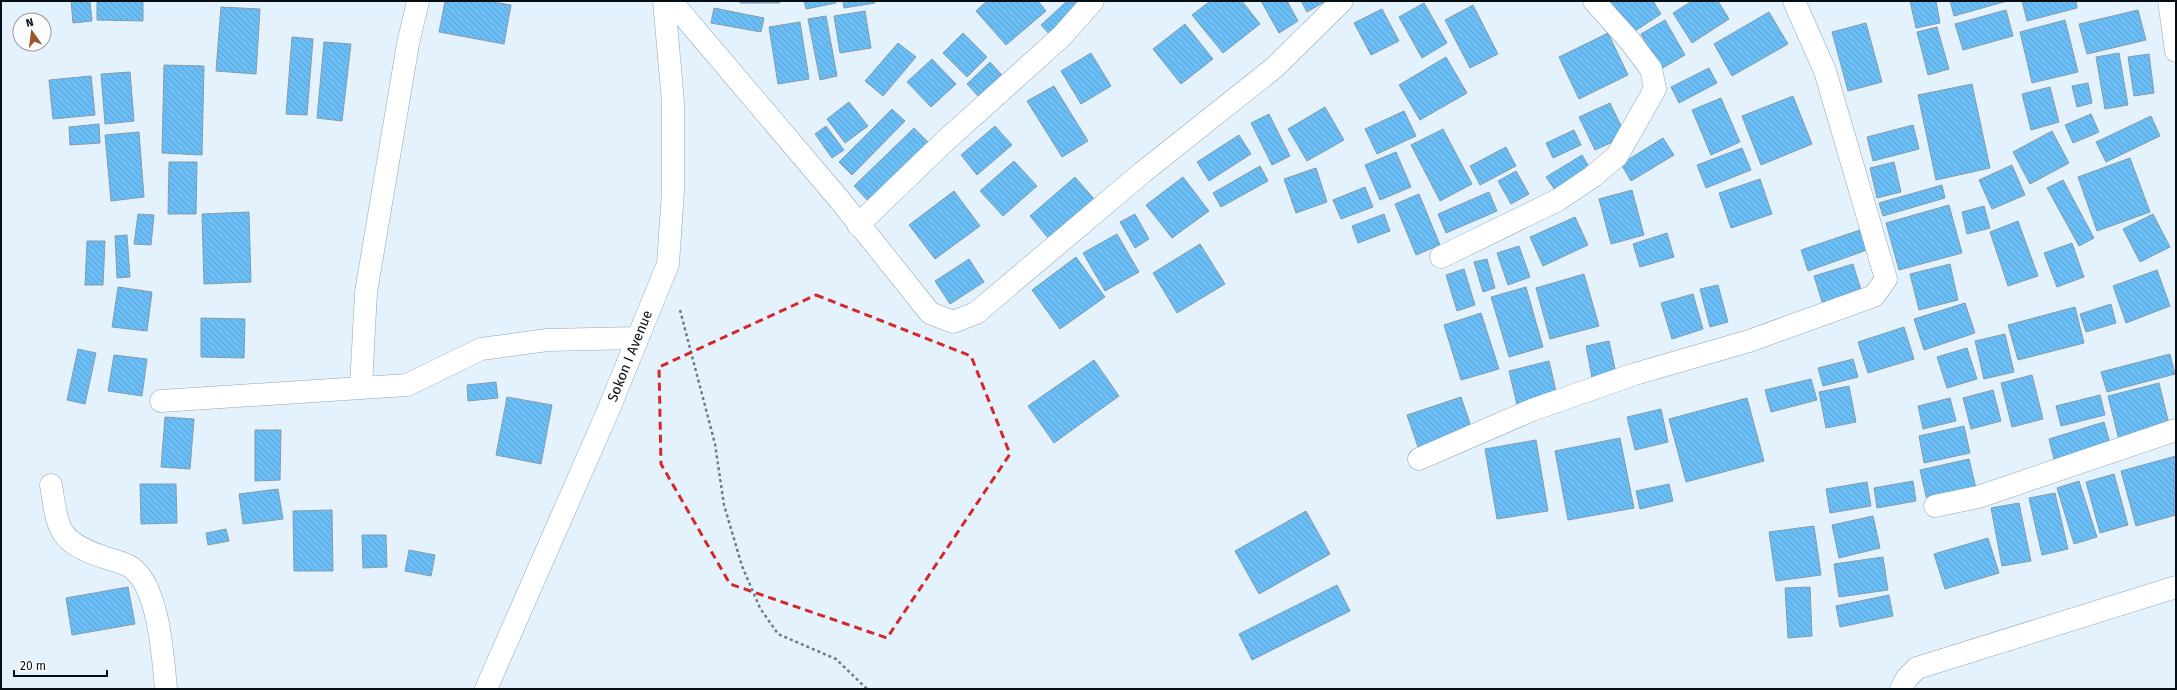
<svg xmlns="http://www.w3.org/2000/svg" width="2177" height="690" font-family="'Fira Sans',sans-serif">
<defs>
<pattern id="building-back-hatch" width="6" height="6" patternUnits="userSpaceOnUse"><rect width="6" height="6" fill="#6abef5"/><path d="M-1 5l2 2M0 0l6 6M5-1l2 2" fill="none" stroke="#5aa2d1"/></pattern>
</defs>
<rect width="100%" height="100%" fill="#e3f2fc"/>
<path fill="url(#building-back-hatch)" stroke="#869cad" d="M71,1h19l2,20 -19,2z
M97,1h46v20l-46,-1z
M445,1h43l23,4 -7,39 -65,-12z
M740,1h40v2h-40z
M804,1h32v2l-30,6z
M843,1h32v2l-31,5z
M987,1h51l8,10 -40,34 -30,-34z
M1067,1h20l-37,34 -9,-10z
M1210,1h32l18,23 -37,29 -31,-38z
M1261,1h26l11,20 -19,12z
M1301,1h25l-19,11z
M1653,1l8,13 -32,21 -21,-33z
M1692,1h26l11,18 -37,24 -19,-30z
M1910,1h26l4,22 -24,5z
M1950,1h57l-53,15z
M2022,1h54l1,7 -50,13z
M1424,3l23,40 -25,15 -23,-41z
M1473,5l25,49 -28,14 -25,-48z
M221,7l39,2 -4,65 -40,-3z
M714,8l50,10 -3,14 -50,-9z
M1382,9l17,32 -28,14 -17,-32z
M2006,10l7,26 -50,14 -8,-26z
M2138,10l8,30 -59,14 -8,-30z
M865,11l6,37 -31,5 -6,-37z
M1769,12l19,32 -56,32 -18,-32z
M826,16l11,60 -17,4 -12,-61z
M1665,20l20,35 -24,14 -20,-35z
M2065,20l13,52 -46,11 -12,-51z
M800,22l9,57 -31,5 -9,-57z
M1866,23l16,59 -34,9 -16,-59z
M1185,24l28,35 -32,25 -28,-35z
M1937,27l12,42 -21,6 -11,-43z
M963,33l24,24 -20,20 -24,-24z
M1608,33l20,42 -49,24 -20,-42z
M292,37l21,2 -6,76 -21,-1z
M324,42l27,2 -9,77 -25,-3z
M898,43l18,14 -33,39 -18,-15z
M1091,53l20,33 -30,18 -20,-33z
M2119,53l9,52 -23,4 -9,-52z
M2149,54l5,39 -20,3 -6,-39z
M1446,57l21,36 -47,27 -21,-35z
M932,59l24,25 -25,23 -24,-25z
M990,62l12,13 -24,21 -11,-12z
M164,65l40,1 -2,89 -40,-2z
M1709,68l8,15 -38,20 -8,-16z
M130,72l4,49 -29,3 -4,-50z
M91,76l4,39 -42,4 -4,-39z
M2088,83l4,20 -15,4 -5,-21z
M1972,84l18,84 -54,12 -18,-85z
M1054,86l34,55 -26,16 -35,-56z
M2050,87l9,35 -28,8 -9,-36z
M1793,96l19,48 -51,21 -19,-49z
M1721,98l19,44 -29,13 -19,-45z
M849,102l19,24 -23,17 -18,-24z
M1610,103l16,33 -31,14 -16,-33z
M1325,107l19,33 -37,21 -19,-32z
M892,109l13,12 -53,54 -13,-13z
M1404,111l12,25 -39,18 -12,-25z
M1269,114l21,42 -18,9 -21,-42z
M2091,114l8,18 -26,11 -8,-18z
M2151,116l9,20 -54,26 -10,-20z
M99,124l1,19 -30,2 -1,-18z
M1913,125l6,24 -46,12 -6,-24z
M826,126l18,24 -12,8 -17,-24z
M995,126l17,19 -35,30 -16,-20z
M914,128l18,18 -61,58 -17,-18z
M1443,129l29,55 -32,17 -29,-56z
M1574,130l7,15 -28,13 -7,-15z
M2052,131l17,32 -39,21 -17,-32z
M139,132l5,65 -33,4 -6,-66z
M1239,135l12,19 -42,27 -12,-19z
M1663,138l11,17 -43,26 -10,-17z
M1506,147l10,19 -36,19 -10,-19z
M1742,148l9,22 -45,18 -9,-23z
M1396,152l15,35 -31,13 -15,-35z
M1582,155l9,15 -34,23 -11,-16z
M2130,158l20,54 -53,19 -19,-54z
M1014,161l23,25 -34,30 -23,-25z
M169,162h28l-1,52h-28z
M1894,162l7,30 -24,6 -7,-30z
M2012,165l13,30 -33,14 -13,-29z
M1260,166l8,15 -47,26 -8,-14z
M1316,168l11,34 -31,11 -12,-34z
M1516,171l13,23 -18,10 -13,-23z
M1075,177l19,22 -46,39 -18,-22z
M1183,177l26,34 -37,27 -26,-33z
M1760,179l12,35 -41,14 -12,-35z
M2063,180l31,58 -15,8 -32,-58z
M1942,185l3,13 -62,18 -4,-13z
M1365,187l8,20 -32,12 -8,-19z
M1632,190l12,45 -33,9 -12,-45z
M954,191l26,35 -45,33 -26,-34z
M1489,192l8,19 -51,22 -8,-19z
M1419,194l21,51 -24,10 -21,-51z
M1949,205l13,48 -63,17 -13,-47z
M1984,206l6,22 -23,6 -5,-22z
M249,212l2,70 -47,2 -2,-70z
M138,214l16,1 -3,30 -17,-1z
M1135,214l14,25 -14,9 -15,-26z
M1384,214l6,17 -32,12 -6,-17z
M2153,214l17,33 -30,15 -17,-33z
M1575,217l13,28 -45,21 -13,-29z
M2018,221l20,55 -30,10 -18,-54z
M1860,230l7,20 -59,21 -7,-21z
M1667,233l7,24 -34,10 -7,-23z
M1117,234l22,38 -34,19 -22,-38z
M127,235l3,42 -13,1 -2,-42z
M87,241h18l-2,44h-18z
M2072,243l12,34 -27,10 -13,-34z
M1200,244l25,40 -48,29 -24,-40z
M1519,246l11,31 -22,8 -11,-32z
M1076,257l29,40 -45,32 -28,-39z
M969,259l15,23 -34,22 -15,-23z
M1487,259l8,29 -12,4 -9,-30z
M1853,264l9,29 -39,12 -9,-29z
M1950,264l8,36 -39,10 -9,-36z
M1464,269l11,36 -18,6 -11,-36z
M2157,270l13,36 -44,17 -13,-37z
M1584,274l15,52 -49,13 -14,-51z
M1718,285l10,37 -18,5 -10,-38z
M118,287l34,5 -5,39 -35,-4z
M1526,287l17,60 -34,10 -18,-60z
M1693,294l10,35 -31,10 -11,-36z
M1965,303l10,30 -51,17 -10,-31z
M2111,304l5,19 -30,9 -6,-18z
M2075,307l9,36 -66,17 -10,-35z
M1481,313l18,56 -38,11 -17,-55z
M201,318l44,1 -1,39 -43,-1z
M1904,327l10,32 -46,14 -10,-31z
M2005,334l9,38 -30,7 -9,-38z
M1609,341l8,37 -24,5 -7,-37z
M1967,348l10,31 -30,9 -10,-31z
M78,349l18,4 -11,51 -18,-4z
M2170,354l5,20 -68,18 -6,-20z
M114,355l33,4 -5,37 -34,-5z
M1853,359l5,18 -35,9 -5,-18z
M1094,360l25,36 -65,47 -26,-37z
M1549,361l8,34 -40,10 -8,-34z
M2032,375l11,44 -31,8 -11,-44z
M1811,379l6,21 -46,12 -6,-22z
M496,382l2,16 -30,3 -1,-16z
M2159,383l11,45 -51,12 -11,-44z
M1849,386l7,36 -30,6 -7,-36z
M1993,390l8,31 -30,8 -8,-31z
M2100,395l5,20 -44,11 -5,-20z
M507,397l45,8 -11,59 -45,-9z
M1461,397l12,35 -54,18 -12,-35z
M1747,398l17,63 -78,21 -17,-63z
M1950,398l6,23 -33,8 -5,-23z
M1661,409l7,33 -33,8 -8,-33z
M165,417l29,2 -4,50 -29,-2z
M2104,422l6,21 -56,16 -5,-20z
M1964,426l6,27 -46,10 -5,-27z
M255,430h26l-1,50 -25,1z
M1620,438l14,70 -66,12 -13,-69z
M1536,440l12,71 -51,8 -12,-70z
M2176,456v59l-40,11 -15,-55z
M1969,459l7,29 -49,12 -7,-30z
M2114,474l14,51 -28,8 -14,-51z
M1913,481l3,20 -39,7 -3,-20z
M2079,481l18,56 -23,7 -17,-56z
M1867,482l4,24 -41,7 -4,-24z
M140,484h36l1,39 -36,1z
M1669,484l4,17 -33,8 -4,-18z
M278,489l5,30 -40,5 -4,-30z
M2055,493l13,56 -26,6 -13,-57z
M2019,503l12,58 -29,5 -11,-58z
M332,510l1,61h-39l-1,-60z
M1306,511l24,43 -71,40 -24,-43z
M1873,516l7,32 -41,10 -7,-33z
M1814,526l7,49 -45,6 -7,-49z
M226,529l3,12 -21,4 -2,-12z
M362,535h24l1,32 -24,1z
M1988,538l11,35 -54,16 -11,-35z
M409,550l26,5 -4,21 -26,-5z
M1883,557l5,33 -49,7 -5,-33z
M1337,585l13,26 -98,49 -13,-26z
M128,587l7,37 -63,11 -6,-37z
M1810,587l2,49 -24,2 -3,-50z
M1889,595l4,21 -53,11 -4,-21z"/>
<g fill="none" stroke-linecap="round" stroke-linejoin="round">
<g stroke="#90a7b7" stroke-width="23">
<path id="minor" d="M671,1l167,197 92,115 23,9 23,-9 167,-141 132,-105 67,-66
M2169,1l7,50
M858,225l86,-83 118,-106 31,-35
M1441,257l117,-57 34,-23 25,-21 38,-67 -4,-20 -21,-28 -36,-40
M361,387l5,-95 42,-248 10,-43
M161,401l246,-16 74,-36 66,-9 90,-2
M1419,459l113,-49 103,-36 114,-33 125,-45 12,-17 -61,-208 -31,-70
M51,485c7,44 6,56 52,72 8,3 21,5 29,11 27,20 31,89 34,121
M1935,506l43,-9 198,-67
M486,689l122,-278 60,-147 5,-73v-89l-9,-101
M1901,689l6,-11 10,-10 259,-81"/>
</g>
<path stroke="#707c83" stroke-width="2.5" stroke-dasharray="3 3" stroke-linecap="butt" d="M680,310l35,134 9,61 18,61 18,42 18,26 58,25 31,30"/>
<use href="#minor" stroke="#fff" stroke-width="22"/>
</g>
<path fill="none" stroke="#d62828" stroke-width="3" stroke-dasharray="8 5" stroke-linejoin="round" d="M816,295l155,61 39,98 -123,184 -157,-54 -69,-120 -2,-97z"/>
<g text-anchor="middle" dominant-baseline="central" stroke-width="3.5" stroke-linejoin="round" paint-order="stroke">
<g font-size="14" fill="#070f15" stroke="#fcfcfc">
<text transform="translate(630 356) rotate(-68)">Sokon I Avenue</text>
</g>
</g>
<rect width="2177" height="690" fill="none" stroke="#070f15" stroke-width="4"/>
<g transform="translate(32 32) rotate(346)"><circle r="19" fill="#fcfcfc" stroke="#9a9da0"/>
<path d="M0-3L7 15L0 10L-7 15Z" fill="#9c572b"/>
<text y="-6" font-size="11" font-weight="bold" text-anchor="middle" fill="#070f15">N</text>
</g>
<path d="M14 670v6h93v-6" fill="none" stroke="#070f15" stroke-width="2"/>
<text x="20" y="670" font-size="12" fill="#070f15" stroke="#fcfcfc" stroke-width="3" paint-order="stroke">20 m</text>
</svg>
